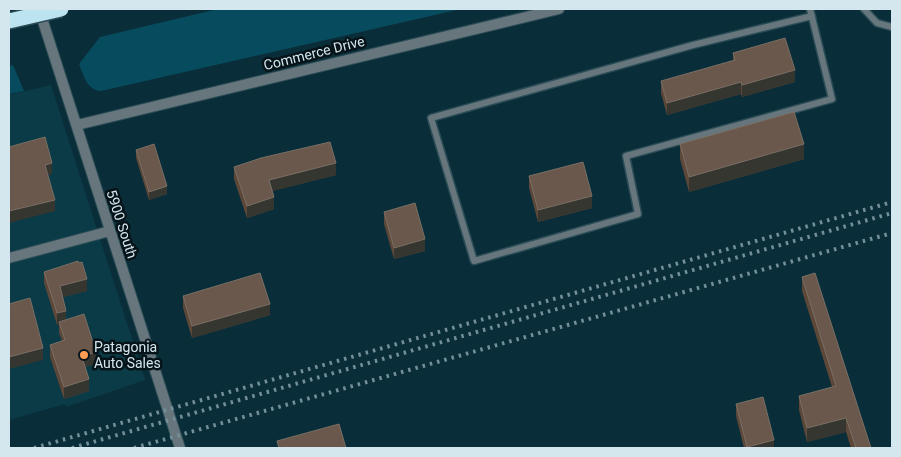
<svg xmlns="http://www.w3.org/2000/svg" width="901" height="457" font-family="Roboto,sans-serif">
<rect width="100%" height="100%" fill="#0a2e39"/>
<path fill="#0a3b47" d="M51,85l94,295 -79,27 -1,-3 -56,16v-325z"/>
<path fill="#074c5e" d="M218,9h243l-360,82c-14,-1 -17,-15 -22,-27l21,-27z
M13,65l11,26 -15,3v-28z"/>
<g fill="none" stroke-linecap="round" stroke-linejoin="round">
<g stroke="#2a4c56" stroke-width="9">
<path id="service" d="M810,9l22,90 -206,57 12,58 -164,47 -43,-143 262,-73 119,-29
M864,9l13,14 15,4"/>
</g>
<g stroke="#2a4c56" stroke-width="12">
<path id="minor" d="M9,258l101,-27"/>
</g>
<g stroke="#2a4c56" stroke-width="12">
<path id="tertiary" d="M39,9l141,439
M77,125l482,-116"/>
</g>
<use href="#service" stroke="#67767c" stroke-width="6"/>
<use href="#minor" stroke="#67767c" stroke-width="10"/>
<use href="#tertiary" stroke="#67767c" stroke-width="10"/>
<path stroke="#738f98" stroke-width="4" stroke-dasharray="2.5 5" stroke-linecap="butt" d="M34,448l858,-246
M72,448l820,-235
M134,448l758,-215"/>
<g stroke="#2a4c56" stroke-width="18" stroke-linecap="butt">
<path id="motorway-bridge" d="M9,21l52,-12"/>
</g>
<use href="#motorway-bridge" stroke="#bce3f0" stroke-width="15"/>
</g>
<path fill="#5c4738" d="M733,53l62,29 -53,15 -1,-3 -74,21 -6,-22v-12l72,-20z
M680,144l124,15 -115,33 -9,-33z
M136,150l31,44 -18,6 -13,-42z
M234,167l102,8 -64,16 2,18 -27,9 -13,-39z
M529,176l63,32 -54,14 -9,-34z
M384,212l41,39 -31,8 -10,-35z
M44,272l43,19 -25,6 4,22 30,45 -11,3 4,24 -25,8 -14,-42v-12l12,-4 -3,-8v-8h-2l-13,-42z
M802,277l69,171h-20l-5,-16 -39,10 -8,-32v-14l33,-9 -30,-96z
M183,296l87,19 -78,23 -9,-30z
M736,404l38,44h-30l-8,-32z"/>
<path fill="#363630" d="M795,70v12l-53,15v-12z
M741,82v12l-74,21v-12z
M804,144v15l-115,33v-15z
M52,163v11l-7,2v-11z
M336,163v12l-67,17v-12z
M167,186v8l-18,6v-8z
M592,196v12l-54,14v-12z
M274,197v12l-27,9v-12z
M55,200v11l-46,12v-12z
M425,239v12l-31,8v-11z
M87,279v12l-27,7v-12z
M270,304v11l-78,23v-12z
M66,311v12l-7,-1v3h-2v-12z
M43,348v12l-34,9v-12z
M96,352v12l-14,4v-11z
M89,379v12l-25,8v-12z
M846,418v14l-39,10v-14z
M774,440v8h-27v-1z"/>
<path fill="#69584b" stroke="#7a6f65" d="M785,38l10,32 -53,15 -1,-3 -74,21 -6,-22 74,-21 -2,-7z
M794,112l10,32 -115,33 -9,-33z
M45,137l7,26 -7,2 10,35 -46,11v-64z
M330,142l6,21 -67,17 5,17 -27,9 -13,-39 27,-9z
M154,144l13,42 -18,6 -13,-42z
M583,162l9,34 -54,14 -9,-34z
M415,203l10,36 -31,9 -10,-36z
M78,261l1,2 3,-1 5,17 -27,7 6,25 -9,2 -13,-41z
M260,273l10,31 -78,22 -9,-30z
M815,273l56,175h-15l-10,-30 -39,10 -8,-32 37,-10 -34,-109z
M30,298l13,50 -34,9v-53z
M84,314l12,38 -14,5 7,22 -25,8 -14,-42 15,-5 -6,-18z
M763,397l11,43 -27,7 -11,-43z
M339,424l7,24h-67l-2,-7z"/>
<circle fill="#fd9d55" stroke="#061419" stroke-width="2" cx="84" cy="355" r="5"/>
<g text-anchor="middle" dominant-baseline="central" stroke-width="5" stroke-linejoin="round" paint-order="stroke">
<g font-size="14" fill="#d4e7ee" stroke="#061419">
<text transform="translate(314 53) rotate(-14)">Commerce Drive</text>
<text transform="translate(122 224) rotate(72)">5900 South</text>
</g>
<g font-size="14" fill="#d4e7ee" stroke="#061419" text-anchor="start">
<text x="94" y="347">Patagonia<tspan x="94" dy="16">Auto Sales</tspan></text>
</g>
</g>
<rect width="901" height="457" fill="none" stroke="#d4e7ee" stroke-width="20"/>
</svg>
